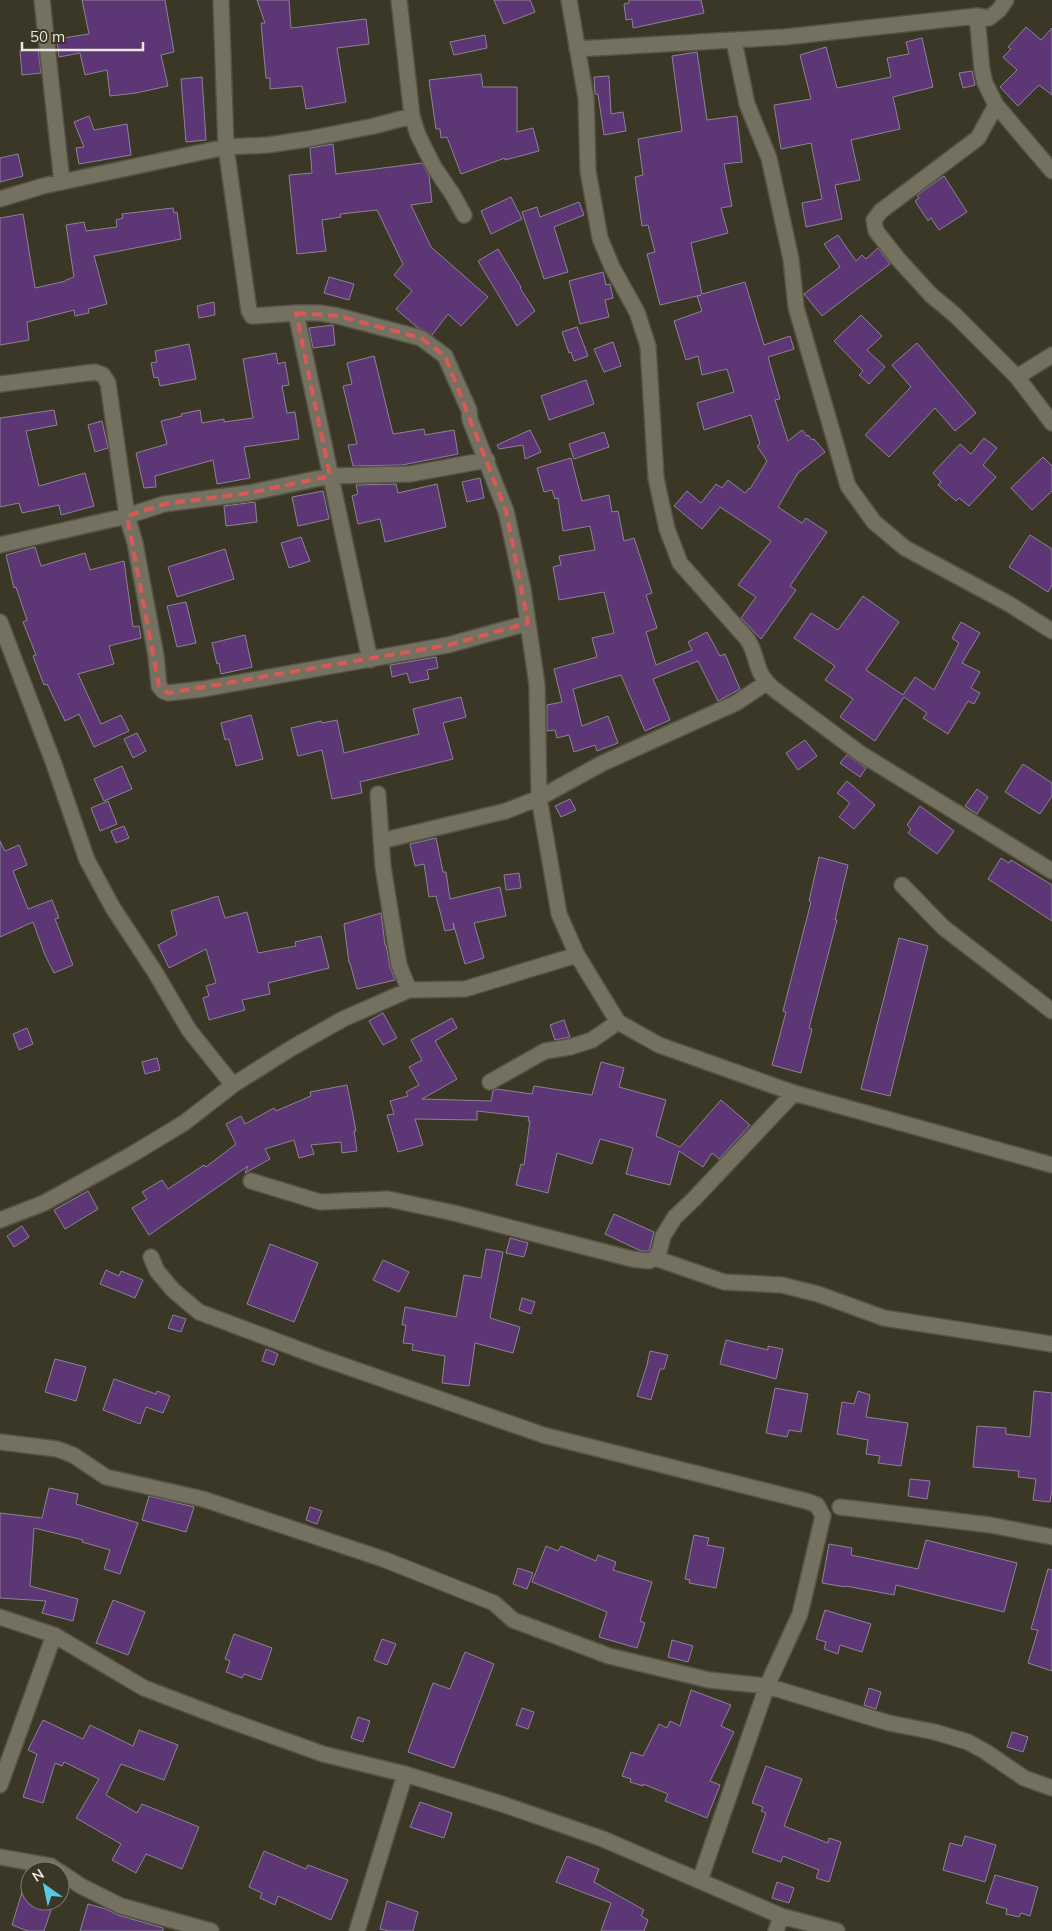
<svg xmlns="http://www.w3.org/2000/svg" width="1052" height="1931" font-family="Mulish,sans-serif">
<rect width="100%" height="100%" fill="#3a3727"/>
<path fill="#5d3675" stroke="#8c8393" d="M82,0h83l9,52 -13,3 7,31 -32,7 -26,3 -3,-26 -22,5 -5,-22 -21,4 -2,-18 32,-5z
M257,0h32l2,28 75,-9 3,25 -32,4 9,54 -40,7 -4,-23 -32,3v-11h-4l-5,-55h4z
M494,0h36l5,12 -31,12z
M629,0h72l3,13 -71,15 -1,-9 -6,1 -2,-16 5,-1z
M1026,27l15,13 11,-12v67l-13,-10 -21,21 -18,-19 17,-17 -14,-13 8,-8 -3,-2z
M485,35l2,13 -33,7 -4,-13z
M922,38l11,49 -40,10 7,32 -49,11 9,40 -25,5 7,34 -36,8 -4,-24 20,-4 -11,-56 -30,6 -7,-44 37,-6 -11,-44 26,-8 11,41 54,-11 -4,-19 22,-4 -3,-12z
M38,49l3,24 -19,2 -2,-24z
M697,52l10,68 30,-4 5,46 -18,2 8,42 -11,2 7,25 -37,10 11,51 43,-12 19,63 26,-9 4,13 -26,8 12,42 -5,1 13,41 14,-11 5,6 1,-1 4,5 2,-1 11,13 -27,21 -20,34 24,16 4,-5 21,14 -37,54 6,4 -35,49 -20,-21 15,-21 -18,-12 33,-44 -51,-34 -18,22 -28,-23 13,-15 14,12 15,-19 6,4 6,-8 17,13 4,-5 1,1 17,-28 -10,-15 3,-2 -9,-29 -47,15 -7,-27 37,-11 -7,-23 -25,6 -4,-19 -12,4 -12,-39 28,-10 -5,-15 4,-1 -41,10 -13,-51 8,-2 -7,-27 -6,1 -7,-49 8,-2 -5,-36 44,-8 -10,-75z
M972,71l3,14 -12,3 -4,-15z
M481,74l2,13h34v45l16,-4 6,23 -34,9v-2l-44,16 -14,-37 -6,1 -1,-9h-4l-7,-49z
M609,76l2,38 12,-2 3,19 -22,4 -6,-41h-3l-1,-17z
M202,77l4,63 -20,2 -5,-63z
M89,116l5,14 33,-6 4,31 -52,9 -3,-16 8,-1 -10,-25z
M333,144l3,30 86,-11 7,13 3,26 -21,3 20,42 57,50 -27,29 -13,-12 -16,21 -15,-8 -21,-18 16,-18 -18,-16 9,-11 -26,-54 -37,4 1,3 -19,3 4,31 -29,3 -8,-79 23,-2 -2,-25z
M18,154l5,22 -23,6v-24z
M944,176l23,36 -28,18 -8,-12 -3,3 -13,-20 4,-3 -2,-3z
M511,197l11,22 -31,15 -10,-23z
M579,202l5,13 -30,12 14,45 -24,7 -22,-67 15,-5 3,10z
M173,208l1,5 3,-1 4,27 -87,17 13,48 -19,5 1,4 -14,3 -1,-6 -47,12 2,18 -29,5v-127l23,-4 12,74 31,-7v-1l8,-3 -8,-52 18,-3 2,9 31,-4 -1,-7 7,-2 -1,-4z
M838,235l18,26 6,-6 4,4 12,-11 12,16 -68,52 -18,-22 36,-27 -16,-23z
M498,249l23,38 -1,1 15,23 -18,15 -39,-65z
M603,272l3,13 4,-1 3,14 -8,2 4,17 -29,7 -11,-43z
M329,277l25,7 -5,16 -25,-7z
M214,302l1,13 -16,3 -2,-12z
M861,315l21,21 -15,14 18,17 -16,17 -10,-9 4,-4 -29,-30z
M333,325l2,20 -22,3 -4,-20z
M577,327l11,29 -14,5 -3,-9 -2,1 -7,-21z
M613,342l8,24 -17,6 -10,-23z
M917,343l59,70 -21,18 -20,-23 -46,49 -24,-22 46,-48 -19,-22z
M189,344l7,35 -36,7 -2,-9 -4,1 -3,-15 6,-1 -2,-11z
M276,353l2,11 7,-2 4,23 -7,1 5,27 8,-1 4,27 -55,8 6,31 -33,6 -4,-24 -58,16 1,11 -12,1 -8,-35 31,-9 -6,-23 21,-5 -1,-2 19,-4 2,13 22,-4v3l29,-4 -10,-59z
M374,356l19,78 31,-5 1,6 29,-5 4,24 -56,11 -49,1 -5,-21 9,-1 -14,-58 9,-2 -5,-21z
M586,380l8,24 -45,16 -8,-24z
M54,410l3,15 -31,6 13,55 46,-13 9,33 -33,9 -2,-10 -37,8 -3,-10 -19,4v-89z
M102,421l6,27 -13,4 -7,-27z
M530,430l11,22 -16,7 -2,-14 -24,4 -2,-4z
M604,432l5,15 -35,12 -5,-15z
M984,438l13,10 -14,17 13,12 -27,29 -10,-8 -3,3 -18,-16 3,-3 -8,-9 27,-29 11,10z
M1043,457l9,9v25l-20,19 -21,-22z
M571,458l11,43 27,-6 3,17 6,-1 6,30 10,-3 18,55 -6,2 11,33 -11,4 10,33 36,-15 -4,-8 19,-10 13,24 5,-2 15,35 -22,12 -20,-40 -45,18 17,41 -25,11 -24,-56 -48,14 9,37 26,-10 10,27 -21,8 -2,-6 -21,7 -5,-17 -12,3 -2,-8 -8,1v-26l15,-3 -8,-33 43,-12 -5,-19 22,-5 -10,-41 -45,8 -6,-33 8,-2 -2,-9 36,-6 -5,-24 -27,5 -5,-33 -3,1 -3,-9 -8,2 -7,-24z
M480,478l4,20 -17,4 -5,-20z
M396,484l2,9 39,-9 9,43 -61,15 -5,-23 -22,5 -6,-28 6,-2 -2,-9z
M323,491l6,28 -31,7 -6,-29z
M255,502l2,20 -31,4 -2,-20z
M1030,535l22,14v36l-4,7 -39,-25z
M301,537l9,24 -21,7 -8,-25z
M35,547l6,19 44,-13 5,17 34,-9 9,66 6,-1 2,12 -32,8 5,18 -36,10 23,50 20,-9 8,16 -35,16 -15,-33 -14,7 -18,-37 -3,1 -11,-29 3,-1 -13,-33 4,-2 -11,-33 -2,1 -8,-33z
M225,549l9,30 -57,18 -9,-30z
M863,596l36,26 -33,48 37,25 12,-18 19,13 25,-47 -7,-5 9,-16 19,11 -18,30 18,9 -9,16 9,5 -6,11 -6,-3 -20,33 -25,-16 4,-5 -23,-16 -29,44 -35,-24 13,-18 -28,-19 10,-14 -41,-28 17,-25 27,17z
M186,602l10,41 -19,4 -10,-41z
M245,635l7,32 -31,7 -2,-11 -2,1 -5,-21z
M436,657l2,11 -11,2 2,9 -19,4 -3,-10 -15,4 -2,-12z
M461,697l5,20 -23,6 10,36 -93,23 2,11 -30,6 -10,-49 -24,6 -7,-28 30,-7 1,2 15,-3 7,33 75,-19 -6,-25z
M251,715l12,44 -27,7 -7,-27 -4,1 -4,-17z
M137,733l9,18 -13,7 -9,-19z
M805,740l12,16 -19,14 -12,-17z
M847,755l19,13 -6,9 -20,-14z
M1023,764l29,19v13l-12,18 -35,-22z
M122,766l10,23 -28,12 -10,-22z
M847,781l28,24 -21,24 -15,-12 11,-14 -13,-10z
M977,789l11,8 -11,17 -12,-8z
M570,799l6,11 -15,7 -6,-11z
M108,801l9,23 -17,7 -9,-23z
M920,806l34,25 -17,23 -29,-21 3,-4 -4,-4z
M124,826l5,12 -13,5 -5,-12z
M436,838l7,34h3l4,27 50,-12 6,29 -32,7 10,35 -19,6 -12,-41 1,6 -9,2 -9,-35 -7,1 -5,-33 -9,2 -5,-22z
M0,841l5,10 14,-6 8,20 -14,6 15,38 24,-9 7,18 -4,1 18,46 -19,8 -9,-18 -12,-33 -33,15z
M819,857l29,8 -13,55h2l-28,108 3,1 -11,44 -29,-8 14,-53 -3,-1 28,-109 -2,-1z
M1001,858l8,5 2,-3 41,25v36l-64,-42z
M519,873l2,15 -15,2 -2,-15z
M218,896l7,22 22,-6 11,41 38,-7 -1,-4 26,-6 8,32 -61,15 2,11 -28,6 3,10 -36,10 -6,-22 6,-2 -3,-10 10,-3 -10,-34 -37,19 -11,-23 19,-10 -6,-24z
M381,913l4,32h1l4,22 5,13 -38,9 -7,-26h-1l-5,-39z
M899,938l29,8 -38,150 -29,-7z
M383,1013l14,25 -14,7 -14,-24z
M452,1018l5,10 -22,13 22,38 -35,20 69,2 2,-10 3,-2 36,5 2,-8 58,9 9,-33 23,6 -5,19 47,13 -10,36 24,11 41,-47 29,25 -31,34 -7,-6 -9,14 -24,-16 -9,34 -44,-11 7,-26 -33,-9 -8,25 -35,-11 -9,40 -32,-8 5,-21 3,1 6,-44h-2l1,-4 -52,-6v9l-62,-1 8,26 -25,7 -11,-37 7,-1 -4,-13 18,-5 -2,-4 13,-7 -10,-18 13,-7 -11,-20z
M564,1020l6,17 -15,3 -5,-15z
M27,1028l6,16 -14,6 -6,-16z
M157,1058l3,12 -15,4 -3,-12z
M347,1085l9,46h-2l3,20 -15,2 -1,-11 -30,3 3,9 -15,4 -5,-18 -29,9 5,10 -25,14 3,-7 -99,69 -17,-27 15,-9 -5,-7 20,-12 6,9 36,-24 2,2 30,-23 -10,-20 15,-8 4,8 29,-16 2,3 35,-15 -1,-4z
M88,1191l10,18 -33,20 -11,-19z
M614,1214l40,18 -5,19h-8l-36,-17z
M22,1226l7,11 -15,10 -7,-11z
M510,1238l18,5 -4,14 -18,-4z
M270,1244l48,19 -24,59 -47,-18z
M486,1249l17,3 -13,66 30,9 -7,26 -38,-10 -6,43 -27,-3 3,-27 -33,-6 1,-6 -10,-1 3,-18h-4l3,-18 51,10 8,-42 17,3z
M383,1260l26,12 -10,20 -26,-12z
M106,1270l13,6 2,-5 22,9 -8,18 -35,-14z
M522,1298l13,4 -4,12 -12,-4z
M173,1315l13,4 -5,13 -13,-4z
M726,1340l42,10v-4l15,3 -7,30 -56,-15z
M266,1349l12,5 -4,11 -12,-4z
M650,1351l18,4 -4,14h-4l-9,31 -14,-4 10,-31z
M55,1359l31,8 -10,34 -31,-9z
M114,1379l42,15 1,-3 13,5 -7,17 -17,-6 -6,17 -37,-14z
M775,1388l33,6 -7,38 -12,-2 -2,7 -21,-4z
M858,1391l12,4 -4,22 42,6 -7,43 -23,-3 2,-7 -14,-2 2,-14 -31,-6 5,-32 12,2z
M1034,1391l18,2v96l-2,13 -17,-2 3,-21 -18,-2 1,-6 -46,-4 4,-41 29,2v6l24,3z
M910,1479l20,2 -3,18 -19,-3z
M49,1488l29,6 -2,10 62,19 -18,51 -16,-5 6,-19 -28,-8 1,-2 -49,-12 -4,58 48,13 -5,22 -31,-8 4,-12 -46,-3v-85l42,5z
M149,1496l45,11 -8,25 -44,-12z
M310,1507l12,4 -5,13 -11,-4z
M694,1535l15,3 -2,7 17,3 -8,40 -27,-5 1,-3 -5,-1z
M926,1540l91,23 -13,49 -108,-27 -2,10 -48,-9 -1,1 -23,-4 7,-39 23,4 -1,7 67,14z
M546,1546l12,5 3,-5 35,15 2,-6 18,7 -3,8 39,12 -12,39 5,2 -8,25 -38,-11 8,-25 -75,-30z
M518,1568l15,5 -6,16 -14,-5z
M1048,1569l4,1v101l-24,-8 10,-33 -7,-1z
M113,1600l32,12 -17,43 -32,-12z
M825,1610l46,14 -9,28 -22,-7 -2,9 -14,-5 2,-7 -10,-3z
M234,1634l38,14 -11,32 -17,-6 -2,4 -16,-6 4,-11 -5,-2z
M382,1639l14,5 -9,21 -13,-5z
M672,1640l21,6 -5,16 -20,-5z
M465,1652l29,12 -40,104 -46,-16 25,-69 17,6z
M869,1688l12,4 -5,17 -12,-4z
M691,1690l40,15 -10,21 13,6 -24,49 10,4 -13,33 -42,-17 3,-7 -25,-10v2l-13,-4 1,-3 -9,-3 9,-24 12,4 16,-32 8,4 3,-7 10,5z
M522,1708l12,4 -6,17 -12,-4z
M358,1717l12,4 -7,21 -12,-4z
M43,1720l40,19 7,-14 43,21 6,-16 39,15 -14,35 -43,-16 -15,31 31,18 5,-9 57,23 -17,42 -36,-15 -10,19 -24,-13 9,-16 -45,-26 23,-39 -35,-17 -2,4 -7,-3 -12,40 -20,-6 14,-43 -9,-4z
M1012,1732l16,5 -5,15 -16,-5z
M766,1766l36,13 -18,47 44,17 1,-5 12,4 -12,40 -13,-4 3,-8 -36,-14 -2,6 -29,-10 14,-39 -5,-2 2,-4 -11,-4z
M420,1802l32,11 -8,25 -34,-11z
M965,1836l31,9 -11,37 -42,-12 7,-27 12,3z
M264,1851l42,18 2,-4 40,15 -17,40 -53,-24 -3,9 -15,-7 2,-5 -13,-6z
M567,1856l32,13 -5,13 50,28 -3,6 7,4 -4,11h-43l10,-28 -55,-21z
M995,1875l43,12 -8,29 -9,-3 -2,4 -13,-3 1,-5 -21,-6z
M27,1876l3,1v24h24l-10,30h-16l-16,-6z
M777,1882l17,6 -5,15 -17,-5z
M387,1901l31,11 -5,19h-24l-9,-2z
M88,1904l18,5 12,6 45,13v3h-83z"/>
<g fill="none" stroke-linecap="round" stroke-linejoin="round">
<g stroke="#555245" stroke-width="18">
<path id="street" d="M42,0l20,182
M221,0l5,147 23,164 3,5 44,-3h24l18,3 83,22 24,18 24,54 1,10 36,91 17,78 14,96 2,113 20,116 18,41 41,67 41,23 135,48 258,72
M399,0l13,116 6,19 16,32 19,28 11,20
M569,0l17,98 2,73 12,67 12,29 25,45 11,34 8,132 11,51 13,34 68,77c12,21 5,32 27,50l86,64 191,117
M1006,0l-7,10 -10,8 -12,-2 5,54 3,13 11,22 -18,33 -97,73 -7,9 2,11 22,28 33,36 24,20 62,62 35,46
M734,41l13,63 22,54 22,101 5,48 52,179 26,36 31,26 104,56 43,27
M577,49l208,-12 192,-21
M996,105l56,66
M0,199l43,-13 183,-39 42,-2 40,-6 66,-13 38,-10
M296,313l74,347
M1017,377l35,-22
M0,384l95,-12 8,3 5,8 19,133 8,27 21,113 3,30 4,5 5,2 35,-4 245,-44 80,-22
M0,545l127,-29 37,-12 85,-11 81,-17 80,-2 77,-14
M0,622l54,142 33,96 26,48 42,64 34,58 44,55
M378,794l5,73 16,98 10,25 56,-1 112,-34
M381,841l125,-30 33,-13 64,-35 133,-60 30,-20
M902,885l42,43 108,83
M490,1082l55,-31 25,-4 22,-7 26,-18
M251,1181l69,21 68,-3 66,14 178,46 17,2 6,-3 4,-6 4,-16 12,-19 19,-18 100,-106
M0,1220l44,-17 87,-48 53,-32 49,-38 57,-36 53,-30 66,-29
M151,1257l6,14 16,19 26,22 120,45 224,78 263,66 11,4 6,11 -23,98 -33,72 -67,194
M655,1258l69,24 58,3 36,9 66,24 168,26
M0,1442l57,7 16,6 33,22 97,22 180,60 111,44 19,17 96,36 100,24 58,6 122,37 46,9 33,10 18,10 38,26 28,10
M840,1507l150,18 62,12
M0,1617l54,18 90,53 84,32 95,34 82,20 97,30 101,35 178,77 56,15
M0,1785l54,-150
M0,1857l51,9 7,5
M60,1872l21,14 40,20 90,25
M357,1931l48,-157
M776,1931l5,-15"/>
</g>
<use href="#street" stroke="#747160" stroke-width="15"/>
</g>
<path fill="none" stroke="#da5855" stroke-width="4" stroke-dasharray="10 6" stroke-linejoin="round" d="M296,313l42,3 83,22 24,18 61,155 22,112 -80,22 -280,48 -9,-7 -32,-170 37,-12 85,-11 81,-17z"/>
<g transform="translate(45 1886) rotate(327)"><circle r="24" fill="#3a3727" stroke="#807d70"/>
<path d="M0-4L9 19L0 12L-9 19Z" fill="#59c8e4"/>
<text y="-8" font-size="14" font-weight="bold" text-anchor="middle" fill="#e8e6dd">N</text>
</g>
<path d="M22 42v8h121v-8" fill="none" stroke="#e8e6dd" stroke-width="2.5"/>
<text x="30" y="42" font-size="15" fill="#e8e6dd" stroke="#3a3727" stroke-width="4" paint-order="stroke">50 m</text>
</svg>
